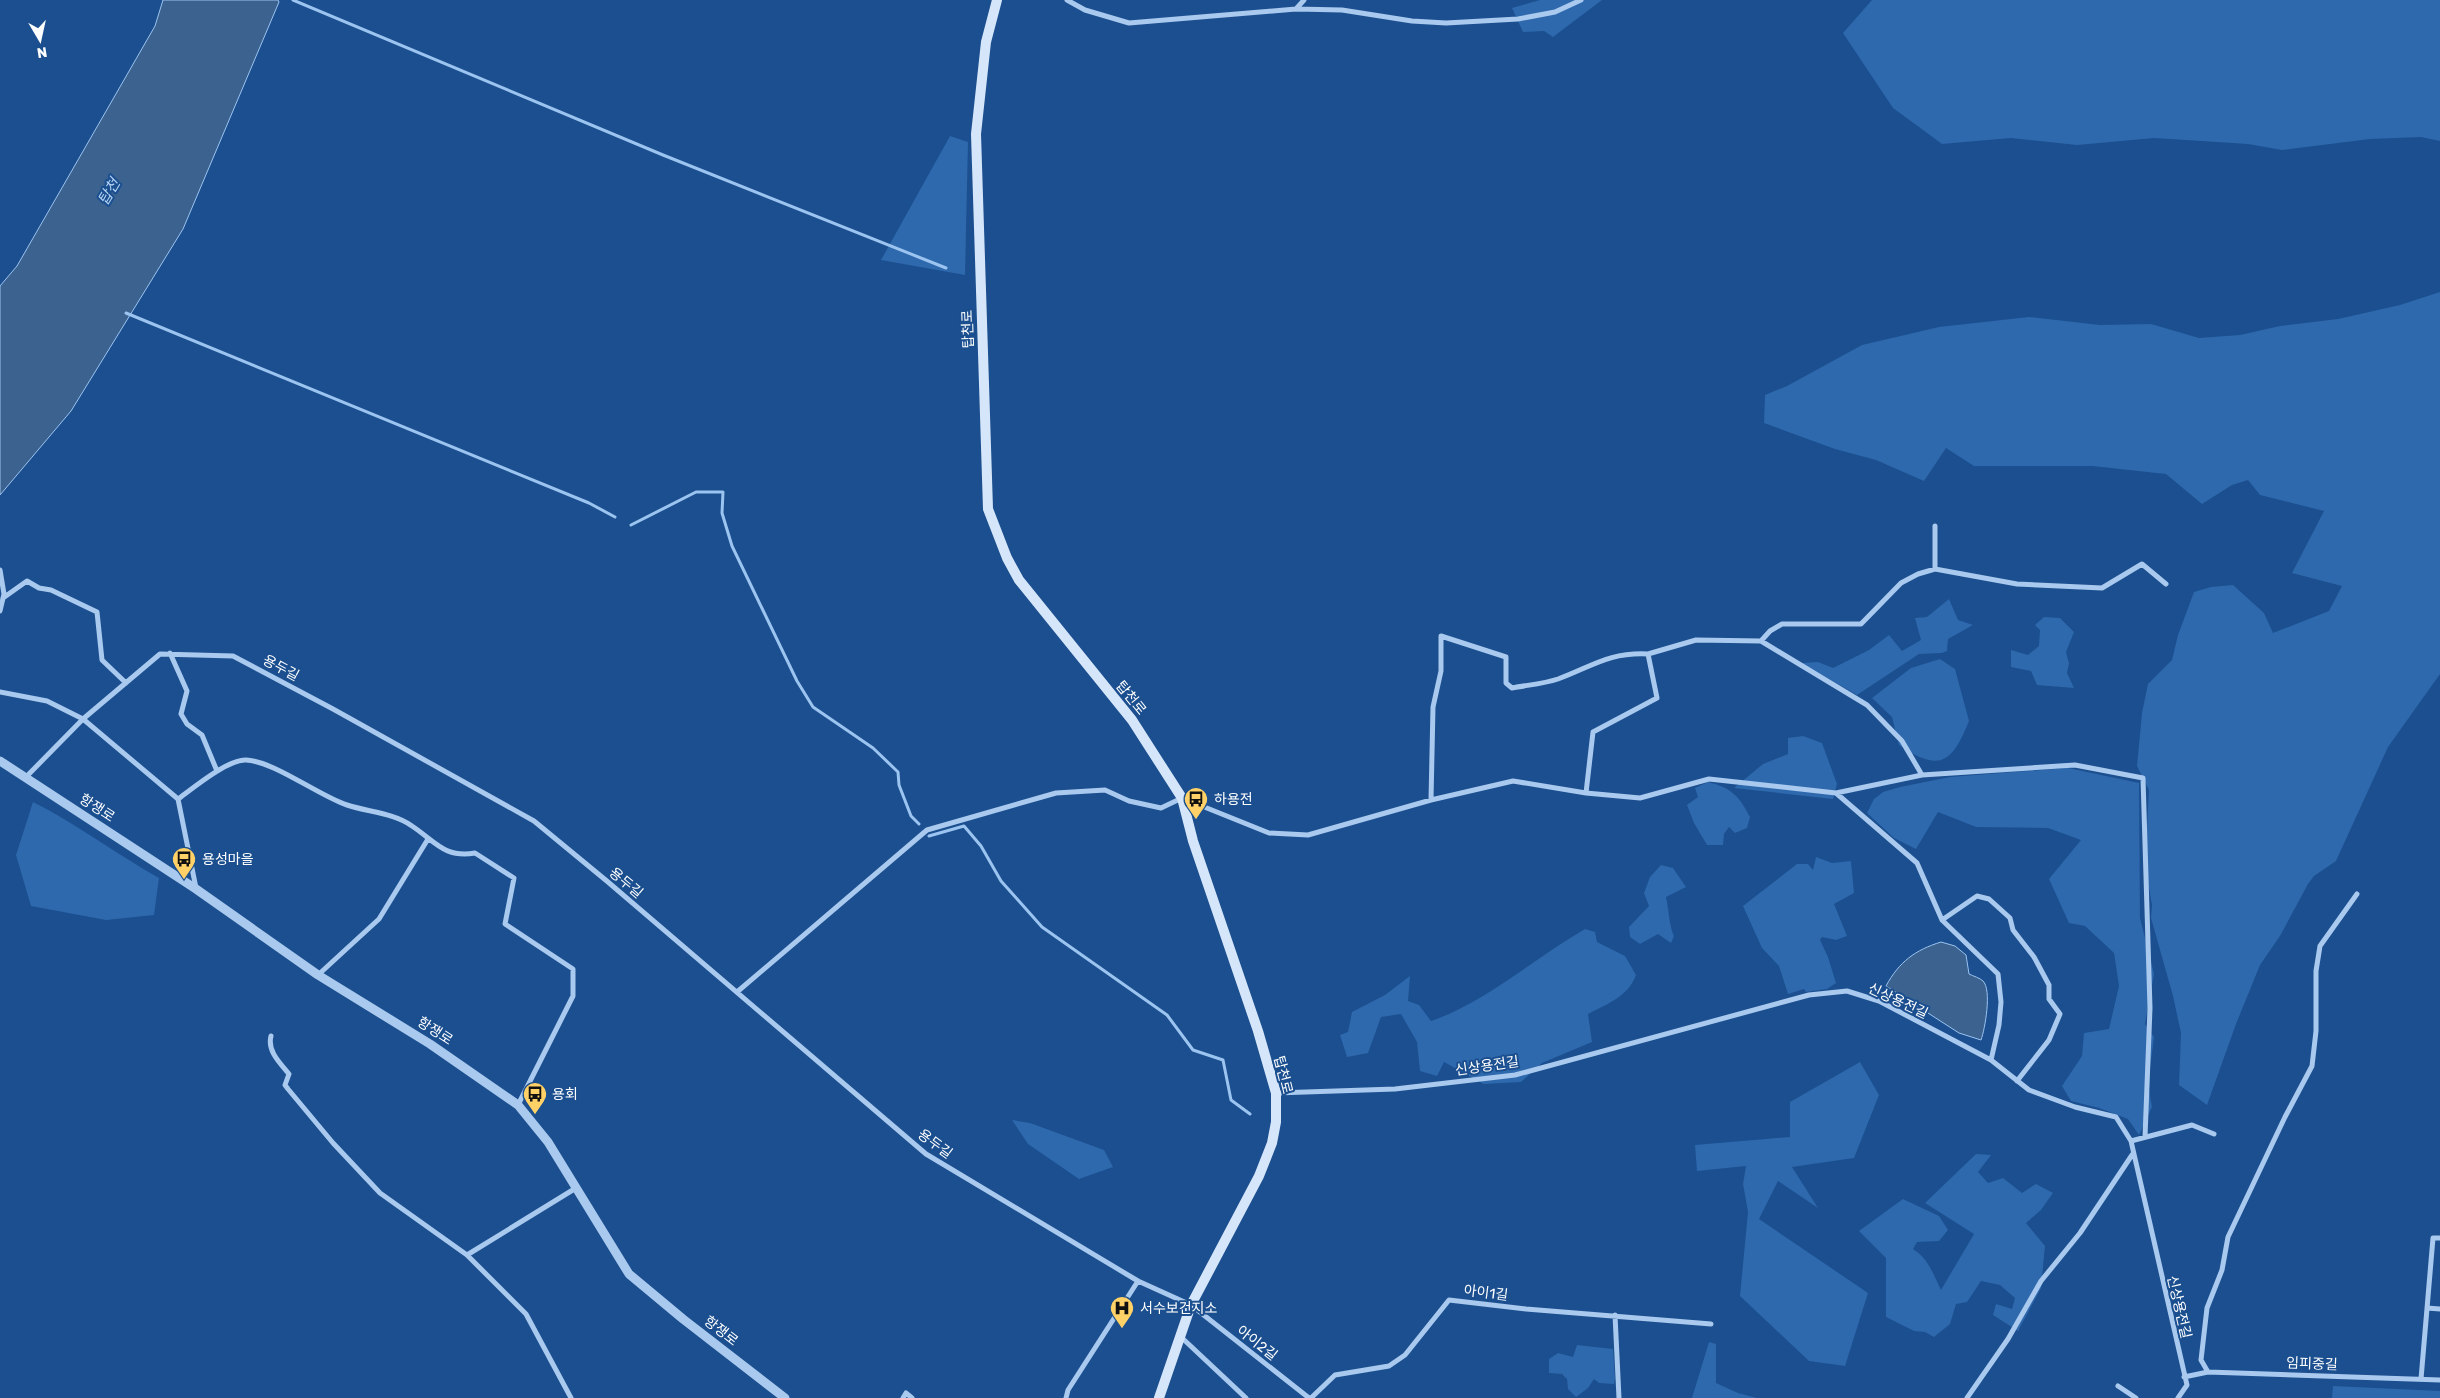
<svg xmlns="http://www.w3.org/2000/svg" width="2440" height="1398" font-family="Rubik,'Noto Sans KR',sans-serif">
<rect width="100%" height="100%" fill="#1b4f8f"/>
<path fill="#2e69ad" d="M1540,0h62l-49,37 -9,-6 -21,1 -11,-24z
M1872,0h568v141l-19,-4 -51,2 -88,11 -34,-6 -94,-6 -77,7 -66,-7 -69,6 -49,-36 -50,-75z
M950,136l18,6 -3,133 -84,-15z
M2440,292v382l-52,73 -52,114 -22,15 -6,8 -28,52 -20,29 -24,59 -29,81 -28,-20 2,-52 -8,-37 -22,-78 1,-13 -7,-39 4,-76 -12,-24 5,-53 6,-29 24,-24 6,-25 16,-43 17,-5 22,-2 31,28 9,20 56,-22 13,-25 -50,-13 32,-62 -64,-16 -12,-15 -16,5 -30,19 -36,-30 -74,-8h-118l-28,-18 -22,33 -48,-21 -41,-11 -71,-26 1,-28 22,-9 75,-41 77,-18 90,-10 71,8 51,-1 48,14 41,-3 40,-9 58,-7 62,-14z
M1949,599l9,21 15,5 -25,14 -1,12 -5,2 -23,1 -62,41 -55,-32 16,-1 15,6 36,-18 20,-15 13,16 19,-11 -6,-22 12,-1z
M2044,617l16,1 14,14 -8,20 3,11 -2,10 7,15 -37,-3 -6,-14 -20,-4v-17l17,5 11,-9 1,-16 -5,-5z
M1940,659l15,10 14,52c-17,42 -29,52 -70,24l-7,-28 -20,-19 39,-30z
M1803,736l19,7 15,41 -4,15 -99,-11 29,-24 25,-10v-16z
M2068,768l71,15 1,135 14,56 -9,50 9,13 -6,47 4,23 -13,28 -11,-16 -29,-11 -28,-7 -9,-15 20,-30 2,-23 25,-4 10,-43 -5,-33 -29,-27 -16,-3 -20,-44 32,-39 -33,-12 -72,-1 -38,-15 -22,37 -22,-11 -27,-25 7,-14 9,-7 17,-5 50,-10z
M1708,782c24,6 31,14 42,35l-3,11 -12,5 -6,-6 -5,7 -1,11h-16l-13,-22 -7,-18 11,-8 -3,-9z
M33,802c44,22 83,52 126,76l-5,37 -48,5 -75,-14 -15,-51z
M1816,857l16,6 19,-2 3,32 -20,11 13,32 -11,4 -14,-3 -2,3 8,17 8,26 -9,6 -21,3 -2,-3 -16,5 -9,-28 -17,-18 -19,-42 54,-42h11l5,6z
M1661,865l12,3 13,19 -20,10c3,13 3,29 8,39l-3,7 -13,-9 -18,10 -10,-7 -1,-10 20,-21 -5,-13 6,-16z
M1585,929l10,3 2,10 28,14 11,19c-8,22 -29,29 -48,39l4,28 -50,21 -21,19 -37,2 -40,-22 -7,14 -17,-5 -3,-29 -16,-28 -20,3 -13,36 -21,4 -7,-22 8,-3 4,-20 33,-17 25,-19 -2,25 11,4 12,16c53,-18 104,-63 154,-92z
M1860,1062l19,33 -25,63 -62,9 26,41 -40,-27 -19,38 109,74 -23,73 -36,-5 -69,-65 8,-84 -5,-28 3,-18 -49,5 -2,-26 95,-8v-35z
M1012,1120l18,3 74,27 9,17 -34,12 -51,-35z
M1976,1154l15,1 -13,17 10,11 15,-5 19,15 14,-9 17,9 -12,17 -15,13 19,23 -4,42 -23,43 -25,-16 3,-11 16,5 3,-11 -15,-13 -19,-4 -14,21 -11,2 -6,20 -16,13 -9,-5 -11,-1 -28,-14v-59l-27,-27 44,-32 36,17 9,14 -9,11 -22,1 -4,7c16,10 20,25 28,41l33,-56 -49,-31z
M1709,1342l7,2v39l22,10 19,5h-65z
M1577,1345l36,4 2,29 -1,6 -15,-1 -5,-4 -6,9 -12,9 -8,-8 -1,-10 -5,-5 -13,-1v-14l9,-6 15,4z
M2333,1386l107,5v7h-108z"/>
<path fill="#3c6290" stroke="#9cc4f0" d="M163,0h115l1,2 -96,227 -112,182 -71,84v-209l17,-20 138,-240z
M1941,942l14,4 11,9 3,19c4,2 11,4 14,7 9,9 2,48 -2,59l-22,-7 -73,-47c13,-24 29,-36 55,-44z"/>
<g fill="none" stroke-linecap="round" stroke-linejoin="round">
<path stroke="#9cc4f0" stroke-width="3" d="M293,0l370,155 283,113
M126,313l463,190 26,14
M631,525l65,-33h27l-1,21 10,33 65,135 16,26 60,41 25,24 1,13 12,31 8,8
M929,836l35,-10 17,20 20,35 41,46 125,88 26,35 30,10 8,40 19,14"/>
<path stroke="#a9c9ee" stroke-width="5" d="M1067,0l18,10 44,13 167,-14 46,1 70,11 34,2 72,-4 37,-7 26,-12
M1296,9l8,-9
M1935,526v43
M0,570l4,24 -4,17
M3,598l24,-17 12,7 12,2 46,22 5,48 24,23
M1761,641l9,-10 12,-7h79l40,-41 17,-9 17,-5 82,15 85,4 40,-24 24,20
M170,653l17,38 -6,23 6,10 15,11 15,36
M0,692l47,9 36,18 95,80
M26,777l57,-58 77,-65 73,2 100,53 201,112 74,61 318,272 212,127 53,24 118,93
M1586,793l7,-61 64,-34 -9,-44 48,-14 65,1 106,64 35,36 20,34
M1836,793l86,-18 153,-10 68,13 7,230 -5,129
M1431,800l2,-93 8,-36v-35l65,21v26l6,5c15,-3 31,-4 46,-9 33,-12 51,-27 90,-25
M196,888l-18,-89c15,-11 50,-40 68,-39 28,1 73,36 101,45 21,7 47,8 65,21 24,16 32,32 63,27l39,25 -9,46 68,45v27l-55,109
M1942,920l35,-24 12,3 21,19 3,12 21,27 15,28v14l11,15 -11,26 -32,41
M318,975l61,-56 49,-80
M737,992l190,-162 129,-37 49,-3 24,11 32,7 21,-10 87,35 39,2 123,-35 82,-19 73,12 54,5 69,-19 127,14 81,70 25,57 56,54 3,28 -2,23 -8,35
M271,1036c-4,15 9,27 18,38l-4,11 3,4 45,54 47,50 87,62 59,59 45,84
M1276,1093l119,-4 120,-14 294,-80 38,-4 32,10 112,59 38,30 46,17 41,10 15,24 56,244 -9,13
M2131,1141l61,-16 22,9
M467,1255l109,-67
M2427,1308l13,1
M1615,1315l4,83
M1181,1337l65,61
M2208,1372l-7,-12 6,-52 15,-38 6,-33 57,-120 27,-51 4,-35v-60l4,-25 37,-52
M2184,1377l24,-5 232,8
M2421,1379l12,-141h7
M2118,1386l18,12
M903,1398l3,-5 6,5
M1066,1398l2,-8 70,-109
M1311,1398l24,-23 54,-9 16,-11 44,-55 77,9 185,15
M1967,1398l41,-59 33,-58 39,-48 52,-78"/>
<path stroke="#a9c9ee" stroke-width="9" d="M0,761l196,128 122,86 112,69 88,61 30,37 81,132 54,45 102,79"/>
<path stroke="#d6e6fa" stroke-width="10" d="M997,0l-11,42 -10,92 12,375 19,49 12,22 113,140 50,78 11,43 65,190 18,62v29l-4,21 -13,33 -68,129 -32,93"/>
</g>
<defs>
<g id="bus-pin" transform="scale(1.25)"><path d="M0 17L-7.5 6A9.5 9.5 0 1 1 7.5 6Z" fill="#ffd166" stroke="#1b4f8f"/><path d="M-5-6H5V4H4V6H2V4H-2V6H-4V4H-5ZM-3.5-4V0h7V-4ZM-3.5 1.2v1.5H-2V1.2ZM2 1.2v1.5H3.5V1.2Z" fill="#111"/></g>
<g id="hospital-pin" transform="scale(1.25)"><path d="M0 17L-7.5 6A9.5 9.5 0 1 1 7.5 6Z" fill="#ffd166" stroke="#1b4f8f"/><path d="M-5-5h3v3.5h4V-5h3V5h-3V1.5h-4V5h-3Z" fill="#111"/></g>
</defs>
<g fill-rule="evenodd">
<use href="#bus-pin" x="1196" y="799"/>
<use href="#bus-pin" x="184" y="859"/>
<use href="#bus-pin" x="535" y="1094"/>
<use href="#hospital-pin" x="1122" y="1308"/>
</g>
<g text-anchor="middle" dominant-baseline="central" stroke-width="4" stroke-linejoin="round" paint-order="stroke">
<g font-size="14" fill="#fff" stroke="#1b4f8f">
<text transform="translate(968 329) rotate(-92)">탑천로</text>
<text transform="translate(281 668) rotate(28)">용두길</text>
<text transform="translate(1131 698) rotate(51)">탑천로</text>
<text transform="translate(97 808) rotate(33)">항쟁로</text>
<text transform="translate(626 883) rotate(40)">용두길</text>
<text transform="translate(1898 1001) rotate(25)">신상용전길</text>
<text transform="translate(435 1031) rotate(33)">항쟁로</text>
<text transform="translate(1487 1066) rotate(-8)">신상용전길</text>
<text transform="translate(1283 1075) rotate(76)">탑천로</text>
<text transform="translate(935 1144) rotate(36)">용두길</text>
<text transform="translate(1486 1293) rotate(7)">아이1길</text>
<text transform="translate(2179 1307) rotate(77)">신상용전길</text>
<text transform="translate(721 1331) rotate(38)">항쟁로</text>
<text transform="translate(1257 1343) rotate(38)">아이2길</text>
<text transform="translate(2312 1364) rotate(2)">임피중길</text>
</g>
<g font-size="14" fill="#fff" stroke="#1b4f8f" text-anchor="start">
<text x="1214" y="799">하용전</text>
<text x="202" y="859">용성마을</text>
<text x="552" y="1094">용회</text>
<text x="1140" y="1308">서수보건지소</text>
</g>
<g font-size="15" font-style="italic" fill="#b5d3f5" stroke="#1b4f8f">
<text transform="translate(109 192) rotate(-59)">탑천</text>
</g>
</g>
<g transform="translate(40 40) rotate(171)" stroke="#1b4f8f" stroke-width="4" paint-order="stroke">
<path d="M0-4L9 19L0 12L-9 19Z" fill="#ffffff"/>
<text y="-8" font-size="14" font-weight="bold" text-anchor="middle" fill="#ffffff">N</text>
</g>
</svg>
